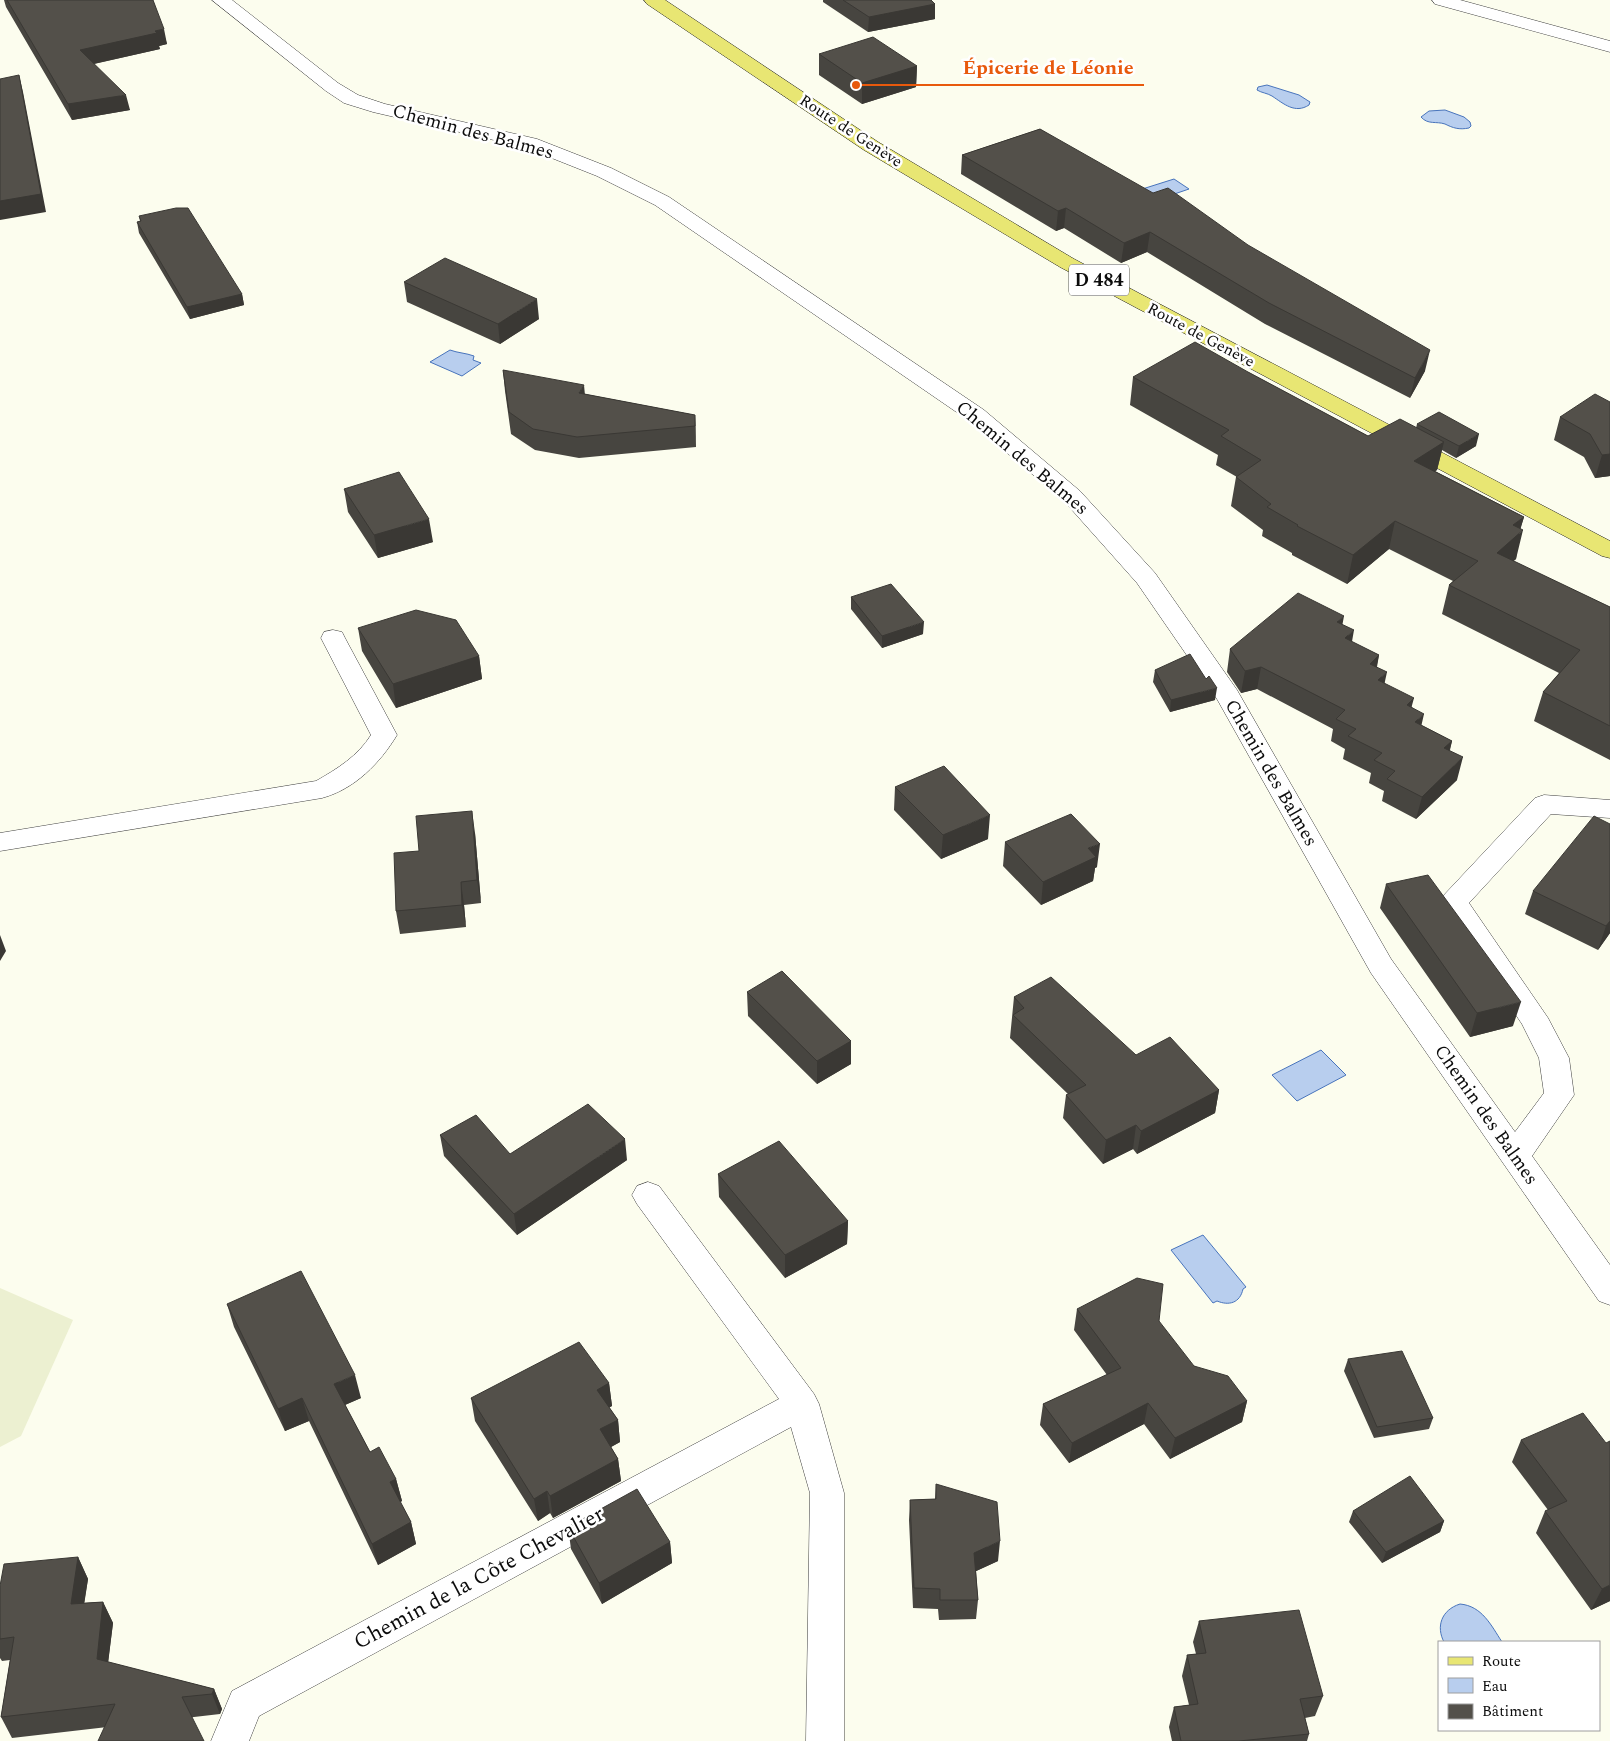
<svg xmlns="http://www.w3.org/2000/svg" width="1610" height="1741" font-family="Spectral,serif">
<rect width="100%" height="100%" fill="#fcfdee"/>
<path fill="#ecf0d1" d="M0,1288l73,32 -52,116 -21,11z"/>
<path fill="#b8ceee" stroke="#4874bc" d="M1267,85l32,10 11,7 -1,3c-14,9 -25,-1 -37,-9 -5,-3 -10,-3 -15,-6l1,-3z
M1445,110l19,7 6,5 1,4 -2,2c-10,2 -16,0 -24,-4 -9,-3 -17,1 -24,-7l8,-6z
M1174,179l15,10 -38,13 -15,-11z
M450,350c8,3 16,3 24,6l-1,4 8,3 -19,13 -32,-14z
M1321,1050l25,25 -49,26 -25,-26z
M1203,1235l43,52 -3,2c-3,14 -14,17 -26,12l-4,2 -42,-53z
M1460,1604c22,2 31,21 42,38h-58c-8,-15 -3,-32 16,-38z"/>
<g fill="none" stroke-linecap="round" stroke-linejoin="round">
<g stroke="#3f3f3f" stroke-width="1">
<path id="minor" d="M212,0h20l106,83 20,12 27,9 152,35 74,29 58,29 315,213 96,81 75,82 82,117 154,269 124,173 29,-39 -5,-35 -17,-34 -82,-122 4,-7 91,-97 9,-3 66,5v18l-59,-4 -82,89 79,115 21,40 5,37 -42,61 78,109v40l-11,-4 -228,-328 -154,-274 -80,-116 -73,-82 -96,-81 -313,-215 -58,-29 -73,-29 -151,-35 -29,-9 -18,-12z
M1432,0h28l150,41v11l-175,-48z
M333,630l9,2 3,6 52,97c-17,28 -42,54 -75,63l-322,53v-18l316,-52c21,-12 42,-25 55,-46l-50,-97 3,-6z
M648,1182l11,4 155,208 5,10 25,89v248h-38l4,-248 -19,-66 -532,289 -10,25h-38l21,-50 547,-292 -142,-195 -5,-9 5,-9z"/>
</g>
<g stroke="#1d1d1d" stroke-width="1">
<path id="primary" d="M644,0h21l213,142 196,117 536,282v17l-8,-2 -542,-289 -196,-117 -217,-146z"/>
</g>
<use href="#minor" fill="#fff" fill-rule="evenodd"/>
<use href="#primary" fill="#e8e673" fill-rule="evenodd"/>
</g>
<path fill="#474540" d="M4,0h149l14,44 -8,2 1,3 -66,15 36,46 -58,10 -66,-113z
M823,0h108l4,4v15l-67,13 -45,-30z
M819,54l98,12 -1,21 -54,17 -43,-29z
M1040,129l385,242 -15,27 -145,-74 -118,-72 -26,11 -57,-35 -8,3 -95,-57 1,-19z
M139,216l103,78 2,11 -54,14 -51,-86 -2,-11 3,-1z
M404,282l135,37 -39,25 -93,-42z
M503,370l82,24 110,21 1,32 -117,11 -44,-8 -24,-16 -6,-43z
M1248,372l120,64 48,-8 1,-4 59,22 -20,12 -14,-8 -5,20 -2,1 89,46 -4,12 -4,30 -3,2 97,46v153l-76,-39 9,-29 16,-19 -117,-59 7,-29 4,-4 -64,-32 -42,35 -55,-29v-2l-30,-17 1,-6 -32,-24 5,-29h1l-21,-12 2,-10 -88,-50 3,-28z
M1610,402v74l-15,2 -11,-21 -30,-17 6,-23z
M344,489l89,53 -55,16 -30,-46z
M851,597l72,37 -41,14 -31,-39z
M1342,625l10,17 27,13 -2,12 8,17 27,23 9,18 31,16 -2,9 7,30 -41,39 -34,-18 2,-10 -15,-8 2,-10 -28,-14 2,-10 -14,-8 2,-12 -76,-40 -16,4 -14,-21 3,-23z
M358,628l121,28 3,23 -86,29 -34,-57z
M1155,670l60,30 -45,12 -17,-30z
M895,787l93,52 -47,20 -47,-49z
M1610,824v109l-12,17 -73,-36 8,-23z
M475,833l6,70 -17,2 2,22 -66,7 -4,-23 23,-60z
M1005,842l92,25 -2,1 -2,13 -52,24 -38,-39z
M1386,884l127,142 -43,11 -90,-129z
M747,992l104,49v23l-34,20 -69,-68z
M1014,997l122,58 83,35 -4,23 -78,41 -4,-5 -30,15 -40,-46 3,-23 2,-1 -58,-56z
M440,1135l70,19 117,6 -110,75 -73,-79z
M718,1174l130,47 -1,23 -62,34 -66,-81z
M227,1304l134,94 -16,7 25,47 26,27 6,22 -2,1 11,20 5,22 -38,21 -69,-144 -24,10 -51,-104z
M1077,1309l117,57 53,35 -5,21 -72,37 -26,-35 -75,39 -29,-38 3,-21 64,-29 -33,-45z
M1348,1359l85,59 -4,11 -55,9 -30,-67z
M609,1383l3,23 -3,1 9,13 2,22 -9,5 7,12 3,22 -68,37 -3,-5 -12,8 -63,-100 -4,-23z
M1521,1440l85,3 4,158 -19,9 -55,-77 9,-22 3,-1 -36,-48z
M936,1484l62,77 -22,10 2,29 -2,19 -37,1 -1,-11 -25,-1 -4,-88 1,-20 25,-1z
M1353,1511l91,10 -4,11 -58,31 -33,-41z
M568,1527l102,15 2,21 -70,41 -31,-55z
M78,1557l10,22 -4,24 19,-1 10,21 -5,39 106,27 8,20 -2,5 -208,24 -11,-21 9,-57 -8,1 -2,-3v-72z
M1199,1621l124,75 -8,20 -10,2 4,16 -2,7h-135l-3,-14 5,-20 15,-2 -7,-29 5,-21 9,-1 -3,-12z"/>
<path fill="#3a3834" d="M935,4v15l-67,13 1,-15z
M164,29l3,15 -8,2 1,3 -76,17 -4,-16z
M917,66l-1,21 -54,17v-21z
M19,75l4,17 23,120 -46,8v-19z
M126,95l4,15 -58,10 -4,-16z
M1066,208l-2,20 -8,3 2,-20z
M1150,232l-3,20 -26,11 3,-20z
M242,294l2,11 -54,14 -3,-12z
M537,299l2,20 -39,25 -2,-20z
M1430,350l-5,21 -15,27 5,-20z
M584,385l2,21 -7,-13z
M695,415l1,22v10l-1,-21z
M1479,434l-3,12 -20,12 3,-12z
M1444,442l-7,28 -29,19 6,-28z
M1610,454v22l-15,2 7,-23z
M1524,517l-5,17 4,-4 -7,29 -27,23 8,-29 16,-28z
M429,519l4,23 -55,16 -4,-23z
M1395,521l-6,28 -42,35 6,-29z
M1344,616l-4,22 -3,-16z
M924,622l-1,12 -41,14v-12z
M1354,630l-4,23 -5,-15z
M1379,655l-5,23 -4,-14z
M479,656l3,23 -86,29 -3,-24z
M1261,667l-4,22 -16,4 4,-22z
M1387,672l-5,23 -4,-15z
M1217,688l-2,12 -45,12 1,-12z
M1414,698l-6,22 -1,-15z
M1424,714l-5,22 -4,-14z
M1452,741l-6,22 -2,-15z
M1463,757l-6,23 -41,39 6,-22z
M472,811l3,22 6,70 -4,-23z
M990,815l-2,24 -47,20 2,-24z
M1100,844l-3,23 -2,1 -2,13 -52,24 2,-23 45,-34z
M461,882l3,23 2,22 -4,-22z
M1610,921v12l-12,17 8,-24z
M0,935l6,16 -6,10z
M1521,1002l-8,24 -43,11 7,-24z
M851,1041v23l-34,20v-23z
M1219,1090l-4,23 -78,41 4,-23z
M1136,1125l-3,24 -30,15 3,-24z
M625,1139l2,21 -110,75 -3,-21z
M848,1221l-1,23 -62,34v-23z
M355,1375l6,23 -21,9 -6,-23z
M609,1383l3,23 -12,7 -3,-23z
M302,1398l7,23 -24,10 -7,-22z
M1247,1401l-5,21 -72,37 5,-21z
M1148,1403l-4,21 -75,39 3,-20z
M618,1420l2,22 -18,10 -2,-23z
M618,1459l3,22 -68,37 -3,-22z
M396,1479l6,22 -7,4 -5,-23z
M547,1491l3,22 -12,8 -4,-22z
M1444,1521l-4,11 -58,31 4,-11z
M411,1522l5,22 -38,21 -6,-21z
M1000,1541l-2,20 -26,12 2,-20z
M670,1542l2,21 -70,41 -3,-21z
M78,1557l10,22 -7,46 -10,-21z
M1610,1585v16l-19,9 11,-21z
M103,1602l10,21 -7,57 -9,-21z
M214,1689l8,20 -2,5 -8,-20z"/>
<path fill="#53504a" stroke="#3a3834" d="M7,0h146l11,29 -9,2 2,2 -77,17 46,45 -58,9z
M843,0h88l4,4 -66,13z
M873,37l44,29 -55,17 -43,-29z
M19,75l22,119 -41,7v-122z
M1040,129l113,64 15,-5 80,57 182,105 -15,28 -146,-75 -119,-71 -26,11 -58,-35 -8,3 -96,-56z
M176,208h12l54,86 -55,13 -50,-85 4,-1 -2,-5z
M445,258l92,41 -39,25 -94,-42z
M1195,342l53,30 120,64 32,-17 44,23 -30,19 110,56 -11,8 10,5 -26,23 113,54v119l-67,-34 37,-42 -131,-65 29,-24 -83,-40 -42,34 -56,-29 1,-1 -31,-18 4,-3 -35,-27 25,-17 -40,-24 8,-6 -96,-53z
M503,370l81,15 -5,8 116,22v11l-118,11 -44,-8 -24,-17z
M1595,394l15,8v52l-8,1 -12,-21 -30,-17z
M1439,412l40,22 -20,12 -42,-22z
M399,472l30,47 -55,16 -30,-46z
M891,584l33,38 -42,14 -31,-39z
M1298,593l46,23 -7,6 17,8 -9,8 34,17 -9,9 17,8 -9,8 36,18 -7,7 17,9 -9,8 37,19 -8,7 19,9 -41,40 -35,-18 8,-8 -21,-11 8,-7 -34,-17 8,-7 -20,-10 9,-9 -84,-43 -16,4 -15,-22z
M416,610l40,10 23,36 -86,28 -35,-56z
M1190,654l16,25 3,-3 8,12 -46,12 -16,-30z
M944,766l46,49 -47,20 -48,-48z
M472,811l5,69 -16,2 1,23 -66,6 -2,-58 25,-2 -3,-35z
M1071,814l29,30 -12,4 8,9 -53,25 -38,-40z
M1594,816l16,8v97l-4,5 -73,-35z
M1428,875l93,127 -44,11 -91,-129z
M782,971l69,70 -34,20 -70,-69z
M1051,977l85,78 34,-18 49,53 -78,41 -5,-6 -30,15 -40,-45 20,-10 -73,-70 11,-7 -10,-11z
M588,1104l37,35 -111,75 -74,-79 36,-20 34,39z
M779,1141l69,80 -63,34 -67,-81z
M301,1271l54,104 -21,9 36,68 9,-5 17,32 -6,3 21,40 -39,22 -70,-146 -24,11 -51,-105z
M1137,1278l26,6 -4,37 35,45 34,10 19,25 -72,37 -27,-35 -76,40 -29,-39 78,-36 -44,-59z
M579,1342l30,41 -12,7 21,30 -18,9 18,30 -68,37 -3,-5 -13,8 -63,-101z
M1402,1351l31,67 -56,9 -29,-68z
M1583,1413l23,30 4,-2v144l-8,4 -57,-78 22,-10 -46,-61z
M1410,1476l34,45 -58,31 -33,-41z
M936,1484l61,18 3,39 -26,12 4,47h-38v-11l-26,-1 -4,-88 26,-1z
M637,1489l33,53 -71,41 -31,-56z
M78,1557l-7,47 32,-2 -6,57 117,30 -2,5 -30,3 22,44h-106l17,-37 -114,13 13,-80 -14,2v-53l4,-22z
M1299,1610l24,86 -23,3 9,35 -70,7h-58l-7,-34 24,-3 -11,-49 19,-2 -7,-32z"/>
<g text-anchor="middle" dominant-baseline="central" stroke-width="5" stroke-linejoin="round" paint-order="stroke">
<g font-size="16" fill="#0c0c0c" stroke="#fff">
<text transform="translate(851 131) rotate(33)">Route de Genève</text>
<text transform="translate(1201 335) rotate(28)">Route de Genève</text>
</g>
<rect fill="#fff" stroke="#555" stroke-width="1" x="1069" y="264.5" width="60" height="31" rx="4"/>
<g font-size="18" font-weight="bold" fill="#0c0c0c">
<text x="1099" y="280">D 484</text>
</g>
<g font-size="19" fill="#0c0c0c" stroke="#fff">
<text transform="translate(473 132) rotate(15)">Chemin des Balmes</text>
<text transform="translate(1022 458) rotate(40)">Chemin des Balmes</text>
<text transform="translate(1271 773) rotate(60)">Chemin des Balmes</text>
<text transform="translate(1486 1115) rotate(55)">Chemin des Balmes</text>
</g>
<g font-size="22" fill="#0c0c0c" stroke="#fff">
<text transform="translate(479 1578) rotate(-28)">Chemin de la Côte Chevalier</text>
</g>
</g>
<path fill="none" stroke="#e8590c" stroke-width="2" d="M856 85L953 85H1144"/>
<circle fill="#e8590c" stroke="#fff" stroke-width="2" cx="856" cy="85" r="5"/>
<g font-size="20" text-anchor="middle" font-weight="bold" fill="#e8590c" stroke="#fff" stroke-width="5" stroke-linejoin="round" paint-order="stroke">
<text x="1048" y="74">Épicerie de Léonie</text>
</g>
<rect x="1438" y="1641" width="162" height="90" fill="#ffffff" stroke="#9e9e9e"/>
<rect x="1448" y="1657" width="25" height="8" fill="#e8e673" stroke="#9e9e9e"/>
<text x="1482" y="1666" font-size="15" fill="#0c0c0c">Route</text>
<rect x="1448" y="1678" width="25" height="15" fill="#b8ceee" stroke="#9e9e9e"/>
<text x="1482" y="1691" font-size="15" fill="#0c0c0c">Eau</text>
<rect x="1448" y="1704" width="25" height="15" fill="#53504a" stroke="#9e9e9e"/>
<text x="1482" y="1716" font-size="15" fill="#0c0c0c">Bâtiment</text>
</svg>
